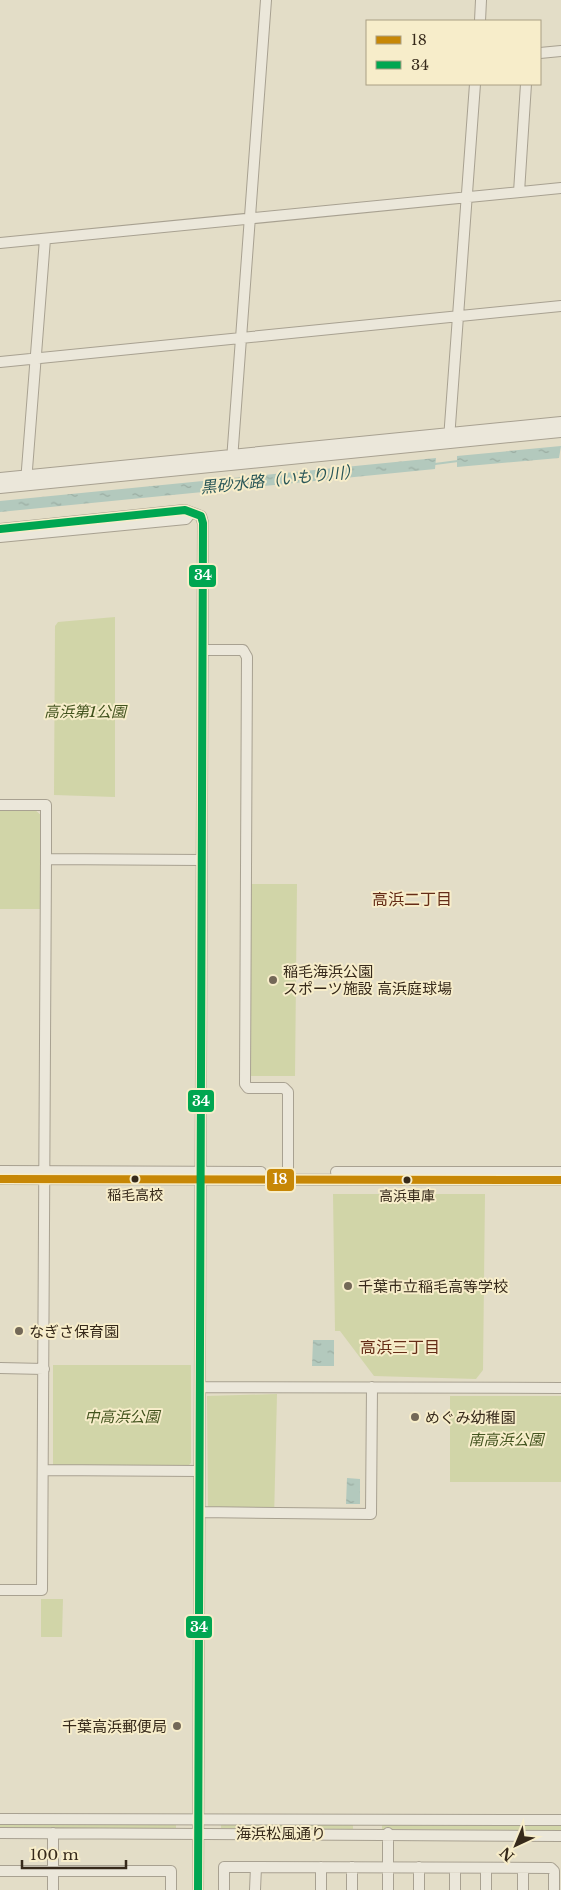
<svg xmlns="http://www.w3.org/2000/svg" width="561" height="1890" font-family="'Libre Baskerville','Noto Sans JP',serif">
<defs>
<pattern id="water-ripples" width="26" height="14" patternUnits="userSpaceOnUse" patternTransform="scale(1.25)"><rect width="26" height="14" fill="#b3c9bd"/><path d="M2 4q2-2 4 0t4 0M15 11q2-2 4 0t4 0" fill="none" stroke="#9bada2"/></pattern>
</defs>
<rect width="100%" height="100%" fill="#e3ddc7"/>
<path fill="#d1d5a8" d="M115,617v180l-61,-2 1,-169 3,-4z
M35,810l7,6 -1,93h-41v-98z
M251,884h46l-2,192h-45z
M333,1194h152l-2,176 -7,9 -102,-3 -34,-45h-5z
M53,1365h138v98l-5,5 -133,-1z
M277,1394l-3,125 -66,-5 -1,-118z
M450,1396h111v86h-111z
M41,1599h22l-1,38h-21z
M0,1824l176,1v4l-176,-1z
M221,1824l132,1v4l-132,-1z
M382,1825l179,1v4l-179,-1z"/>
<path fill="url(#water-ripples)" d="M561,446l-2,12 -102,9v-11z
M436,458l-1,11 -435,43v-11z
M313,1340h21v26h-22z
M347,1478l13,1v25h-14z"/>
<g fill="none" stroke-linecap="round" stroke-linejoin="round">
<path stroke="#b3c9bd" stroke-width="2" d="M435,464l23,-3"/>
<g stroke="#a8a191" stroke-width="12">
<path id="minor" d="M480,21l1,-21
M540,53l21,-2
M519,192l7,-108
M0,243l561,-55
M0,362l561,-56
M449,439l26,-355
M232,460l34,-460
M0,478l561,-56
M26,482l19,-243
M0,488l561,-56
M0,529l185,-19 16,6 2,7 -5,1367
M0,537l186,-18 5,-6
M203,650h40l4,7 -2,427 3,4h36l4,4v80
M0,805h46v54l-4,731h-42
M46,859l155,1
M0,1171l261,1
M336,1172h225
M0,1179l561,1
M0,1368l44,1
M200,1387l361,1
M44,1470l155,1
M200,1512l171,2 1,-127
M0,1819l561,1
M0,1833l561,3
M352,1867v23
M486,1868v22
M523,1868v22
M0,1871h171v19
M53,1890v-57
M224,1890v-23l327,1 3,3v19
M255,1890l1,-23
M321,1890v-23
M388,1890v-57
M419,1890v-23
M455,1890v-22"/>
</g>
<use href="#minor" stroke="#ebe7da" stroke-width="10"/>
<g stroke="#f7edca" stroke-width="11">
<path id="bus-1" d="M0,1179l561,1"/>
</g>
<g stroke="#f7edca" stroke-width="11">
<path id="bus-2" d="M0,529l185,-19 16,6 2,7 -5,1367"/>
</g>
<use href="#bus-1" stroke="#c78706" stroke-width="8"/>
<use href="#bus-2" stroke="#00a651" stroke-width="8"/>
</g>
<g fill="#736857" stroke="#f7edca" stroke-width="2">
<circle cx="273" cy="980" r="5"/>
<circle cx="348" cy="1286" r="5"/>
<circle cx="19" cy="1331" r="5"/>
<circle cx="415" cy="1417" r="5"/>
<circle cx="177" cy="1726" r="5"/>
</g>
<g fill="#36291a" stroke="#f7edca" stroke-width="2">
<circle cx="135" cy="1179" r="4.5"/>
<circle cx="407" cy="1180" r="4.5"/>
</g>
<g text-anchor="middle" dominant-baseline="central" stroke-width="4" stroke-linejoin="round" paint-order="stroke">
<g font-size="14" fill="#36291a" stroke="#f7edca">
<text x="135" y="1195">稲毛高校</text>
<text x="407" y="1196">高浜車庫</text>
</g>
<g font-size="15" font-style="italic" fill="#43541f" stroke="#f7edca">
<text x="85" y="711">高浜第1公園</text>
<text x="122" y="1416">中高浜公園</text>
<text x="506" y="1439">南高浜公園</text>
</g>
<g font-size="15" fill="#36291a" stroke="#f7edca" text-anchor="start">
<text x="283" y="971">稲毛海浜公園<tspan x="283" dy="17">スポーツ施設 高浜庭球場</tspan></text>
<text x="358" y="1286">千葉市立稲毛高等学校</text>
<text x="29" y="1331">なぎさ保育園</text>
<text x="425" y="1417">めぐみ幼稚園</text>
<text x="167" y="1726" text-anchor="end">千葉高浜郵便局</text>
</g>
<g font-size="15" fill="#36291a" stroke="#f7edca">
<text x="281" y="1833">海浜松風通り</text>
</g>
<g font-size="16" font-style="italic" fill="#285657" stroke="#f7edca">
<text transform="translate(280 479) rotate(-6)">黒砂水路（いもり川）</text>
</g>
<g font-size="16" fill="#652d17" stroke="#f7edca">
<text x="412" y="899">高浜二丁目</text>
<text x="400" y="1347">高浜三丁目</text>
</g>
</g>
<g stroke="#f7edca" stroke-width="2">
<rect x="188" y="564" width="29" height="24" rx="5" fill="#00a651"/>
<rect x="187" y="1089" width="28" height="24" rx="5" fill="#00a651"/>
<rect x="266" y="1168" width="29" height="24" rx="5" fill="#c78706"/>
<rect x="185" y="1615" width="28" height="24" rx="5" fill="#00a651"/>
</g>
<g font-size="14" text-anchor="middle" font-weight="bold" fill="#fff">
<text x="203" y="580">34</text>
<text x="201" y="1106">34</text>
<text x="280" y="1184">18</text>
<text x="199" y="1632">34</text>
</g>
<rect x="366" y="20" width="175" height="65" fill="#f7edca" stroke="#aa9f84"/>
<rect x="376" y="36" width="25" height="8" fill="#c78706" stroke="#aa9f84"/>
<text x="411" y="45" font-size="15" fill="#36291a">18</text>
<rect x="376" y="61" width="25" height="8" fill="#00a651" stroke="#aa9f84"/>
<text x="411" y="70" font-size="15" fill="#36291a">34</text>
<g transform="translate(516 1845) rotate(224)" stroke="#f7edca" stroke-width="4" paint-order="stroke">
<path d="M0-4L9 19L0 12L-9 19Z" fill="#36291a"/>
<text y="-8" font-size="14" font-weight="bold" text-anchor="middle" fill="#36291a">N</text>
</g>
<path d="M22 1860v8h104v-8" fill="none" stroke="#36291a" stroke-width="2.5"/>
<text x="30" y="1860" font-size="15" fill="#36291a" stroke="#f7edca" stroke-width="4" paint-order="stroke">100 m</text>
</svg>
